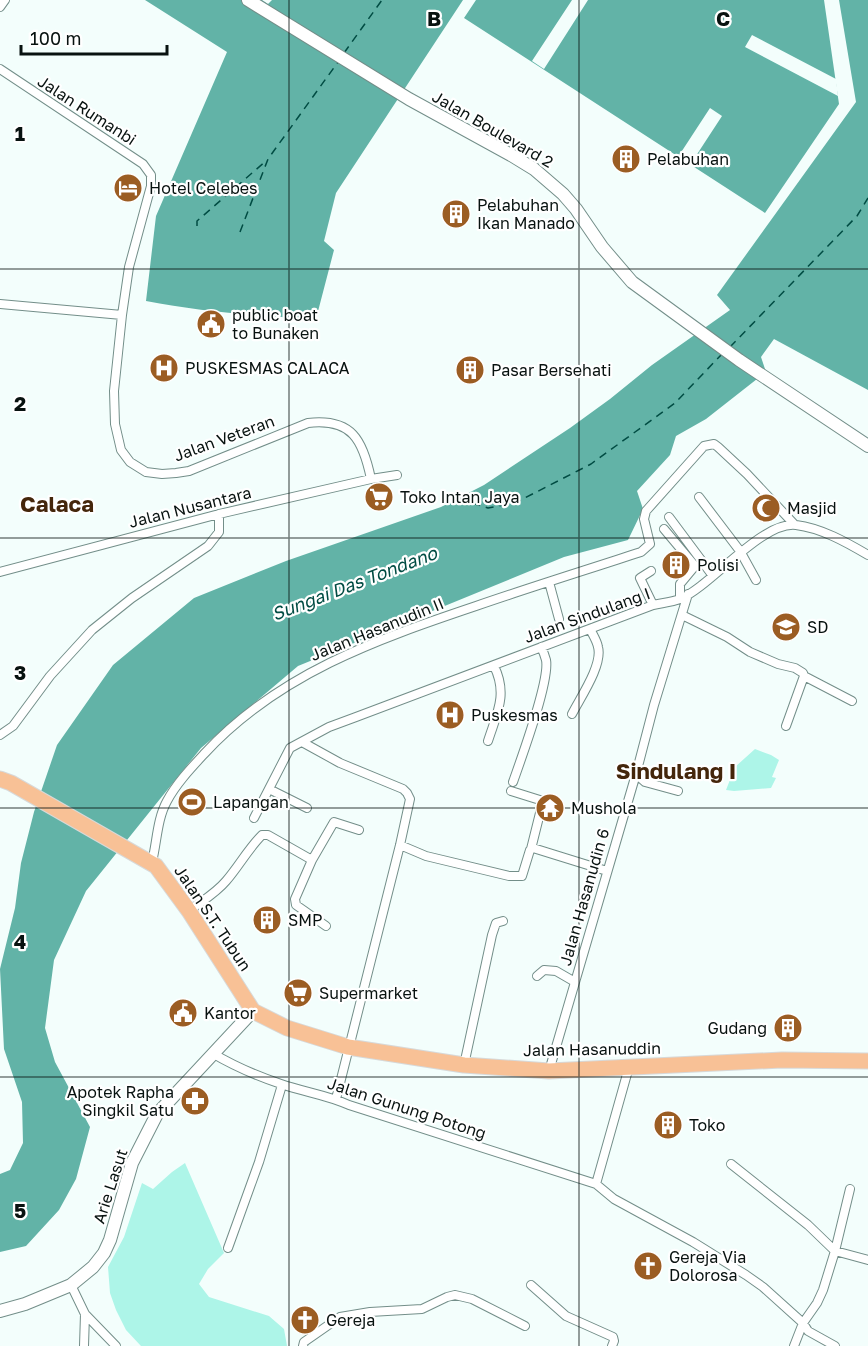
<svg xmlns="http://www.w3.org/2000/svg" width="868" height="1346" font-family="'Golos Text',sans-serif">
<rect width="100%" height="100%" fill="#f3fefc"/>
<path fill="#adf5e8" d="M755,749l16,6 8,5 -7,17 4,1 -5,10 -37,3 -8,-1 9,-23z
M185,1163l39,90 -16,16 -9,15 10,13 60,19 15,13 3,17h-146l-15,-16 -10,-20 -6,-17 -2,-26 16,-30 18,-54 11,6 19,-17z"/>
<path fill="#62b3a7" d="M145,0h117l6,4 4,-4h191l-127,193 -12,48 10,9 -18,69c-57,-3 -114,-7 -170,-18l10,-85 71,-164z
M476,0h348l15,104 -74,109 -301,-195z
M839,0h29v390l-94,-51 -13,18 5,15 -60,47 -30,17 -6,19 -33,36 6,18 -15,31 -64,17 -266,109 -97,82 -115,143 -32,69 -9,68 10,34 35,65 -14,52 -17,31 -33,36 -26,6v-78l10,-4 13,-27 -1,-41 -18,-53 -4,-80 15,-61 6,-45 13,-51 23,-67 56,-80 81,-67 92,-37 155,-54 43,-22 86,-57 40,-29 42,-34 78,-55 -13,-15 139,-193z"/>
<path fill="#f3fefc" d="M572,0h16l-44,69 -12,-8z
M752,35l84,44 2,17 -93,-49z
M710,108l12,8 -32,49 -12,-8z"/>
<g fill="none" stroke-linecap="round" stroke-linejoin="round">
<path stroke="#004c43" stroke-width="1.5" stroke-dasharray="8 6" stroke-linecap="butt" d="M344,53l38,-53
M197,226v-5l70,-61
M240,232l28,-73 70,-97
M730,347l127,-131 11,-18
M459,499l29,9 27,-5 76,-39 84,-61 47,-49"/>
<g stroke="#738e89" stroke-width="10">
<path id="street" d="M0,7l5,-7
M0,69l143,95 8,11v11l-22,81 -7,48 -8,76 1,33 6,26 9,12 16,10 16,2 14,-1 13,-2 119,-48c44,-5 55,17 63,56
M0,304l122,11
M699,497l41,54 16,29
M669,517l44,59
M664,529l31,37 -15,18v15
M651,571l-11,7 13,27
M0,572l219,-58 152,-35 26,-4
M549,582l10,37
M682,615l45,22 23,15 28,12 17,4 8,5 1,3 -18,50
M804,676l48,25
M572,714c8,-16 31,-49 26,-67 -1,-6 -5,-12 -8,-18
M0,735l13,-9 37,-50 42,-46 40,-32 76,-52 11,-14v-18
M488,741c9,-28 20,-47 6,-75
M302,742l38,21 63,26 4,4 3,6 -10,46 -64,254
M636,774l9,8 33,9
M513,782c8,-23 37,-101 33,-122 -1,-4 -3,-9 -5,-13
M269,789l38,19
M511,791l32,10 -12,48
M254,818l36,-70 39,-21 27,-10 297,-112c9,-2 19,-3 27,-6 31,-13 82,-78 116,-74 25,3 50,17 72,30
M400,845l26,11 83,20h13l8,-26 3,-2 74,23
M152,862c5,-20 5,-43 15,-61 9,-17 24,-33 37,-47 74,-80 171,-114 272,-148 55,-19 110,-36 165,-54l9,-8 -6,-25 2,-8 58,-65 10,-2 4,3 29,27 47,50
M189,911c13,-10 27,-18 37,-30 13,-15 22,-32 36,-46h6l44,25
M326,926l-30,-21 -1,-6 17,-39 22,-38 25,8
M537,976l7,-6 12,1 19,11
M212,1053c22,13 45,23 69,31 23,8 47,11 68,21l247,79
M464,1065l28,-130 4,-12 7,-2
M629,1067l-33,117 18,15 79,43 53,33 17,12 40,36 5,8 27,15
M549,1071l87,-297 18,-69 34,-111
M731,1164l77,61 27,26 33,9
M228,1248l31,-86 23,-77
M71,1285l14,29 31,32
M531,1285l35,31 47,21 1,4 -2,5
M84,1346l1,-32
M303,1346l1,-4 36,-25 30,-5 52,-3 25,-12 8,-2 17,4 53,27
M794,1346l9,-23 14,-20 6,-13 12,-39 15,-62"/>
</g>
<g stroke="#738e89" stroke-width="14">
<path id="secondary" d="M248,0l161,99 102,56 23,14 29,25 13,15 26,38 30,35 107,78 129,86
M0,1311l25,-7 46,-19 22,-18 11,-14 6,-13 22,-77 25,-49 96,-103"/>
</g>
<g stroke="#d7d9d9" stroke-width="17">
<path id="highway" d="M0,779l11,4 145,83 33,45 64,100 34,17 61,19 116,18 85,6 233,-11 86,1"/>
</g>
<use href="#street" stroke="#fff" stroke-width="8"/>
<use href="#secondary" stroke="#fff" stroke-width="12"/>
<use href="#highway" stroke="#f8c196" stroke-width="15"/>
</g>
<path fill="none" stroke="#081210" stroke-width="1.5" stroke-opacity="0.55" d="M289,0v1346M579,0v1346M0,269h868M0,538h868M0,808h868M0,1077h868"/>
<defs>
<g id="building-disc" transform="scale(1.5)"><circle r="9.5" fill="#9b5d23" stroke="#fff"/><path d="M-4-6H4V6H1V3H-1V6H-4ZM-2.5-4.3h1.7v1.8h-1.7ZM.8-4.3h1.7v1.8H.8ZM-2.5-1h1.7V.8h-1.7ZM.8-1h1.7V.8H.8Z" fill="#fff"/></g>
<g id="hotel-disc" transform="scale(1.5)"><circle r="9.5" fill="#9b5d23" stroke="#fff"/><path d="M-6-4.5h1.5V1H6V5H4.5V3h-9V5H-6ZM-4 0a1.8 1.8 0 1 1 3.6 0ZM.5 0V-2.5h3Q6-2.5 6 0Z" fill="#fff"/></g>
<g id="civic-disc" transform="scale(1.5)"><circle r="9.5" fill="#9b5d23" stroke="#fff"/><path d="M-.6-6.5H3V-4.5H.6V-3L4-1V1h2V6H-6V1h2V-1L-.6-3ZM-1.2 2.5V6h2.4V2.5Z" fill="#fff"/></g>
<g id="hospital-disc" transform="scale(1.5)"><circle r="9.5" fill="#9b5d23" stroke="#fff"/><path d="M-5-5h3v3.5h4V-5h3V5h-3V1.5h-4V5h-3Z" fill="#fff"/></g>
<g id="supermarket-disc" transform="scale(1.5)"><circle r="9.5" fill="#9b5d23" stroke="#fff"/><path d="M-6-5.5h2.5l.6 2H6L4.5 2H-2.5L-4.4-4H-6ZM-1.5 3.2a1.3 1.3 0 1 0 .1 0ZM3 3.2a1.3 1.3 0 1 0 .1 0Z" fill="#fff"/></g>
<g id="mosque-disc" transform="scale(1.5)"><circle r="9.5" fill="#9b5d23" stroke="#fff"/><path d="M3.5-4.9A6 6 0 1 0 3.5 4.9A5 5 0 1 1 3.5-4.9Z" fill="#fff"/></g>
<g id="school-disc" transform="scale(1.5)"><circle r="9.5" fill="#9b5d23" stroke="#fff"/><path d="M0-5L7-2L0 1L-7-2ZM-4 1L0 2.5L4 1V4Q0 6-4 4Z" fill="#fff"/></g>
<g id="stadium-disc" transform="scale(1.5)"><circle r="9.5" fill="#9b5d23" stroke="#fff"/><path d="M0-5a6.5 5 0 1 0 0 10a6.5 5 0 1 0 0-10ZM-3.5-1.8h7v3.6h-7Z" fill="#fff"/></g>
<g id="temple-disc" transform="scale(1.5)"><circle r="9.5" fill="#9b5d23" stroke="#fff"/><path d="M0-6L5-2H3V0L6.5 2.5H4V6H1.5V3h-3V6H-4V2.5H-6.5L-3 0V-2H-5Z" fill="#fff"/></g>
<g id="pharmacy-disc" transform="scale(1.5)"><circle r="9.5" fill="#9b5d23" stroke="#fff"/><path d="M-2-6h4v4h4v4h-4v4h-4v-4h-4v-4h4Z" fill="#fff"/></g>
<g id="church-disc" transform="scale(1.5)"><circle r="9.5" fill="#9b5d23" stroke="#fff"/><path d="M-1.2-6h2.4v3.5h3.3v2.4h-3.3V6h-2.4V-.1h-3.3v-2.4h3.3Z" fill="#fff"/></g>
</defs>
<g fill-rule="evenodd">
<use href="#building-disc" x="626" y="159"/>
<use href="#hotel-disc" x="128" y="188"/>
<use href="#building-disc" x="456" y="214"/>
<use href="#civic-disc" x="211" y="324"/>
<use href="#hospital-disc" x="164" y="368"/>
<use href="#building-disc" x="470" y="370"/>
<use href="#supermarket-disc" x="379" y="497"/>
<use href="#mosque-disc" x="766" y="508"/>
<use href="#building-disc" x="676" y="565"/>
<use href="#school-disc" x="786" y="627"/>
<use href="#hospital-disc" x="450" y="715"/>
<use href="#stadium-disc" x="192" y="802"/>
<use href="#temple-disc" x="550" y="808"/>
<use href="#building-disc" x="267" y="920"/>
<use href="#supermarket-disc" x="298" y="993"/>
<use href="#civic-disc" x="183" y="1013"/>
<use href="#building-disc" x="788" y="1028"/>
<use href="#pharmacy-disc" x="195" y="1101"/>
<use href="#building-disc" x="668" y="1125"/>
<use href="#church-disc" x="648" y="1266"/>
<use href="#church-disc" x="305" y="1320"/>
</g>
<g text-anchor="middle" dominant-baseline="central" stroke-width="4.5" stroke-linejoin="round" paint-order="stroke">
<g font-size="16" fill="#081210" stroke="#fff">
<text transform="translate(87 110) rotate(33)">Jalan Rumanbi</text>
<text transform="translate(493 129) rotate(30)">Jalan Boulevard 2</text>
<text transform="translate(224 438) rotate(-20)">Jalan Veteran</text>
<text transform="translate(190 507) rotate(-14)">Jalan Nusantara</text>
<text transform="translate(587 615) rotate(-20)">Jalan Sindulang I</text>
<text transform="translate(377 629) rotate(-22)">Jalan Hasanudin II</text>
<text transform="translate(584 897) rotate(-74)">Jalan Hasanudin 6</text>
<text transform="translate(213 918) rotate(56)">Jalan S.T. Tubun</text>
<text transform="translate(592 1049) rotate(-1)">Jalan Hasanuddin</text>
<text transform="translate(407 1108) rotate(18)">Jalan Gunung Potong</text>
<text transform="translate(110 1186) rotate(-72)">Arie Lasut</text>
</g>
<g font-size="16" fill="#081210" stroke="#fff" text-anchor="start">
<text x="647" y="159">Pelabuhan</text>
<text x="149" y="188">Hotel Celebes</text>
<text x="477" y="205">Pelabuhan<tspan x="477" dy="18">Ikan Manado</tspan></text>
<text x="232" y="315">public boat<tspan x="232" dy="18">to Bunaken</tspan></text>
<text x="185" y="368">PUSKESMAS CALACA</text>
<text x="491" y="370">Pasar Bersehati</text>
<text x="400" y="497">Toko Intan Jaya</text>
<text x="787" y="508">Masjid</text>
<text x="697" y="565">Polisi</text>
<text x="807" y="627">SD</text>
<text x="471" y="715">Puskesmas</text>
<text x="213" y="802">Lapangan</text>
<text x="571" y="808">Mushola</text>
<text x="288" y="920">SMP</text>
<text x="319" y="993">Supermarket</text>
<text x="204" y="1013">Kantor</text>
<text x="767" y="1028" text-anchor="end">Gudang</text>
<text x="174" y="1092" text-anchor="end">Apotek Rapha<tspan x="174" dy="18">Singkil Satu</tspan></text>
<text x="689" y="1125">Toko</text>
<text x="669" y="1257">Gereja Via<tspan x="669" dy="18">Dolorosa</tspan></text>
<text x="326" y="1320">Gereja</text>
</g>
<g font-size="18" font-style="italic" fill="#004c43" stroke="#fff">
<text transform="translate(354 583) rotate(-21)">Sungai Das Tondano</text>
</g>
<g font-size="22" font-weight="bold" fill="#44260b" stroke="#fff">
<text x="57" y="503">Calaca</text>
<text x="676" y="770">Sindulang I</text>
</g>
</g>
<g font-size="20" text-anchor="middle" font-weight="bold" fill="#081210" stroke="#fff" stroke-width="4.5" stroke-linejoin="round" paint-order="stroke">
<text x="434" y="26">B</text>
<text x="723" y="26">C</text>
<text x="20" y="141">1</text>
<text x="20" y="411">2</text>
<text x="20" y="680">3</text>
<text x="20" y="949">4</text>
<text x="20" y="1218">5</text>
</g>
<path d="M21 45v9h146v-9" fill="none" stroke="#081210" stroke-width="3"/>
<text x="30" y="45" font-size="18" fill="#081210" stroke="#ffffff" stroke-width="4.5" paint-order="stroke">100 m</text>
</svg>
